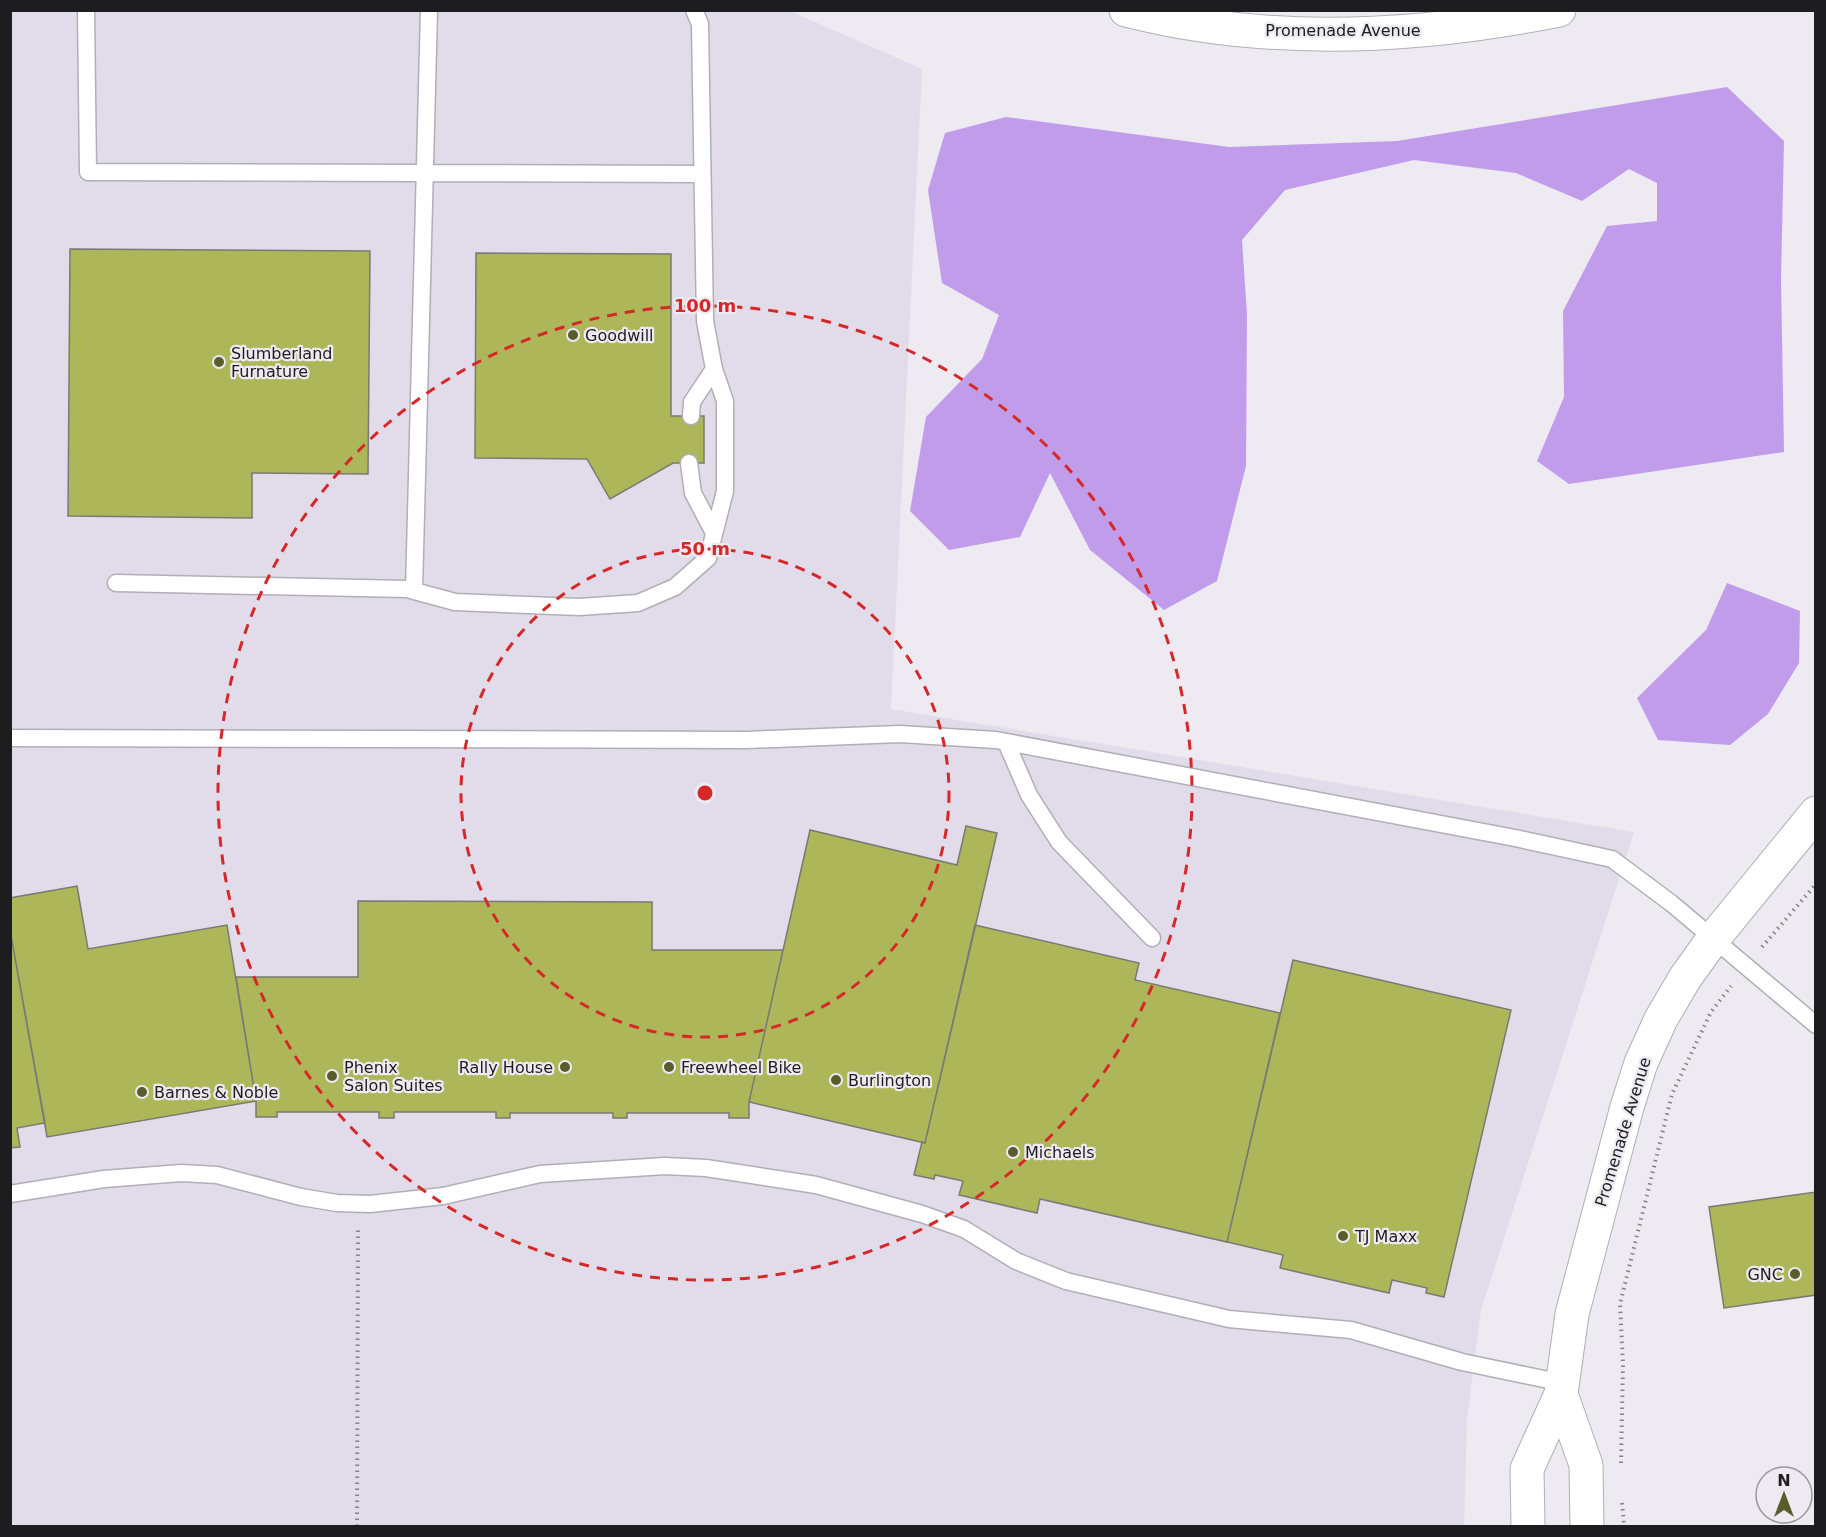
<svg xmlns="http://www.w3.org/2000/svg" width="1826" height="1537" font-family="'DejaVu Sans',sans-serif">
<rect width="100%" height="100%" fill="#edeaf1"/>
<path fill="#e2dcea" d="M10,11h780l132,58 -31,640 743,123 -153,478 -14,109 -3,107h-1453z"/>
<path fill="#c19ceb" d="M1727,87l57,54 -3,138 3,173 -215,32 -32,-23 27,-64 -1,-86 44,-85 50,-5v-38l-28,-14 -47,32 -66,-28 -102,-13 -129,30 -43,50 5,74 -1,152 -29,115 -53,29 -74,-60 -40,-77 -30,64 -71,13 -39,-39 16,-94 56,-58 17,-44 -57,-32 -14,-93 17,-57 61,-16 223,30 168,-6z
M1727,583l73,28 -1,52 -31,51 -38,31 -72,-5 -21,-42 69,-68z"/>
<path fill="#adb75a" stroke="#787a73" stroke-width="1.5" d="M70,249l300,2 -2,223 -116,-1v45l-184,-2z
M476,253l195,1v162h33v47h-31l-63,36 -23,-40 -112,-1z
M966,826l31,7 -72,310 -176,-41 61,-272 147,35z
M77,886l11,63 139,-24 29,176 -209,36 -37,-207v-32z
M358,901l294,1v48h131l-34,152v16h-20v-5h-102v5h-14v-5h-103v5h-14v-6h-102v6h-15v-6h-102v5h-21v-16l-20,-124h122z
M975,925l164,38 -4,17 145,33 -53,229 -187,-43 -3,14 -78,-18 4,-14 -28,-6 -1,4 -20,-4 8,-33 3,1z
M10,930l35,193 -28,5 3,19 -10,1z
M1293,960l218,50 -67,287 -18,-4 1,-5 -35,-8 -3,13 -109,-25 3,-13 -56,-13z
M1816,1192v103l-92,13 -15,-101z"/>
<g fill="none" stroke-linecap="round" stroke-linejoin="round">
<g stroke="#b1aeb5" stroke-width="19">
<path id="service" d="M86,10l2,162 614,2
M691,416l1,-14 22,-33
M689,463l4,30 21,40
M116,583l291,6 48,13 124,5 59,-4 37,-16 33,-29 17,-67v-90l-11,-32 -9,-48 -5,-297 -6,-14
M414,591l15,-581
M10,738l736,2 154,-6 96,6 519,98 97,21 59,44 145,122
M1006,742l23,53 30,47 93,96
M10,1194l94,-15 77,-6 36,2 84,22 36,6 33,1 73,-8 97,-22 125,-8 41,2 110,17 106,29 42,15 52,32 50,20 163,38 122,11 111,32 101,21"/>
</g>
<g stroke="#b1aeb5" stroke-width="35">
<path id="tertiary" d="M1126,10c141,36 292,28 433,0
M1561,1394l25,71 1,61
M1528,1526l-1,-57 34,-75 11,-80 55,-207 14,-44 20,-44 24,-41 28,-39 103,-126"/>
</g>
<path stroke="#858388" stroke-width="4" stroke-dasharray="1.5 4.5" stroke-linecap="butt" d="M1762,947l54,-63
M1621,1463l2,-99 -3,-60 52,-210 39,-82 20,-26
M1622,1503l2,23
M357,1526l1,-299"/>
<use href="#service" stroke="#fff" stroke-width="16"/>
<use href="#tertiary" stroke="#fff" stroke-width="33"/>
</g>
<g fill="none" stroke="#d62828" stroke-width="3" stroke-dasharray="10 8">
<circle cx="705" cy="793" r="244"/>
<circle cx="705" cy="793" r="487"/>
</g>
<g fill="#585d2b" stroke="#edeaf1" stroke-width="2">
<circle cx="573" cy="335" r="6"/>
<circle cx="219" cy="362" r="6"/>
<circle cx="565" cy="1067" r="6"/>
<circle cx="669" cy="1067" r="6"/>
<circle cx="332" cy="1076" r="6"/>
<circle cx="836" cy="1080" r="6"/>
<circle cx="142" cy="1092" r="6"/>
<circle cx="1013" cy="1152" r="6"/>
<circle cx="1343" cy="1236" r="6"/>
<circle cx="1795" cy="1274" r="6"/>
</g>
<g text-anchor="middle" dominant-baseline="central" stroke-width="4.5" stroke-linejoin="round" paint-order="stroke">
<g font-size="16" fill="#1d1c1e" stroke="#edeaf1">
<text x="1343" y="30">Promenade Avenue</text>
<text transform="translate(1623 1132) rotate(-73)">Promenade Avenue</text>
</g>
<g font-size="16" fill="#1d1c1e" stroke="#edeaf1" text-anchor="start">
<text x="585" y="335">Goodwill</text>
<text x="231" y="353">Slumberland<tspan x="231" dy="18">Furnature</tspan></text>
<text x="344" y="1067">Phenix<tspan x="344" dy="18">Salon Suites</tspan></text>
<text x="553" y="1067" text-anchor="end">Rally House</text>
<text x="681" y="1067">Freewheel Bike</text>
<text x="848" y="1080">Burlington</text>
<text x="154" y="1092">Barnes &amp; Noble</text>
<text x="1025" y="1152">Michaels</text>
<text x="1355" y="1236">TJ Maxx</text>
<text x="1783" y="1274" text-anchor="end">GNC</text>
</g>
</g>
<circle cx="705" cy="793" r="9" fill="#d62828" stroke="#edeaf1" stroke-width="3"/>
<g font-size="18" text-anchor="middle" font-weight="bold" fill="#d62828" stroke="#edeaf1" stroke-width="4.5" stroke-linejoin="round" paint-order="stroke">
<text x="705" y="312">100 m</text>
<text x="705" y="555">50 m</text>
</g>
<rect width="1826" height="1537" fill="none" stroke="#1d1c1e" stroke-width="24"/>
<g transform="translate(1784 1495)"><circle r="28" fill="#edeaf1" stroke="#9a989d" stroke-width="1.5"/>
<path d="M0-4.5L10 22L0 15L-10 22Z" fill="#585d2b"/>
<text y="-9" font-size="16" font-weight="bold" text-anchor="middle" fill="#1d1c1e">N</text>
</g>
</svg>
